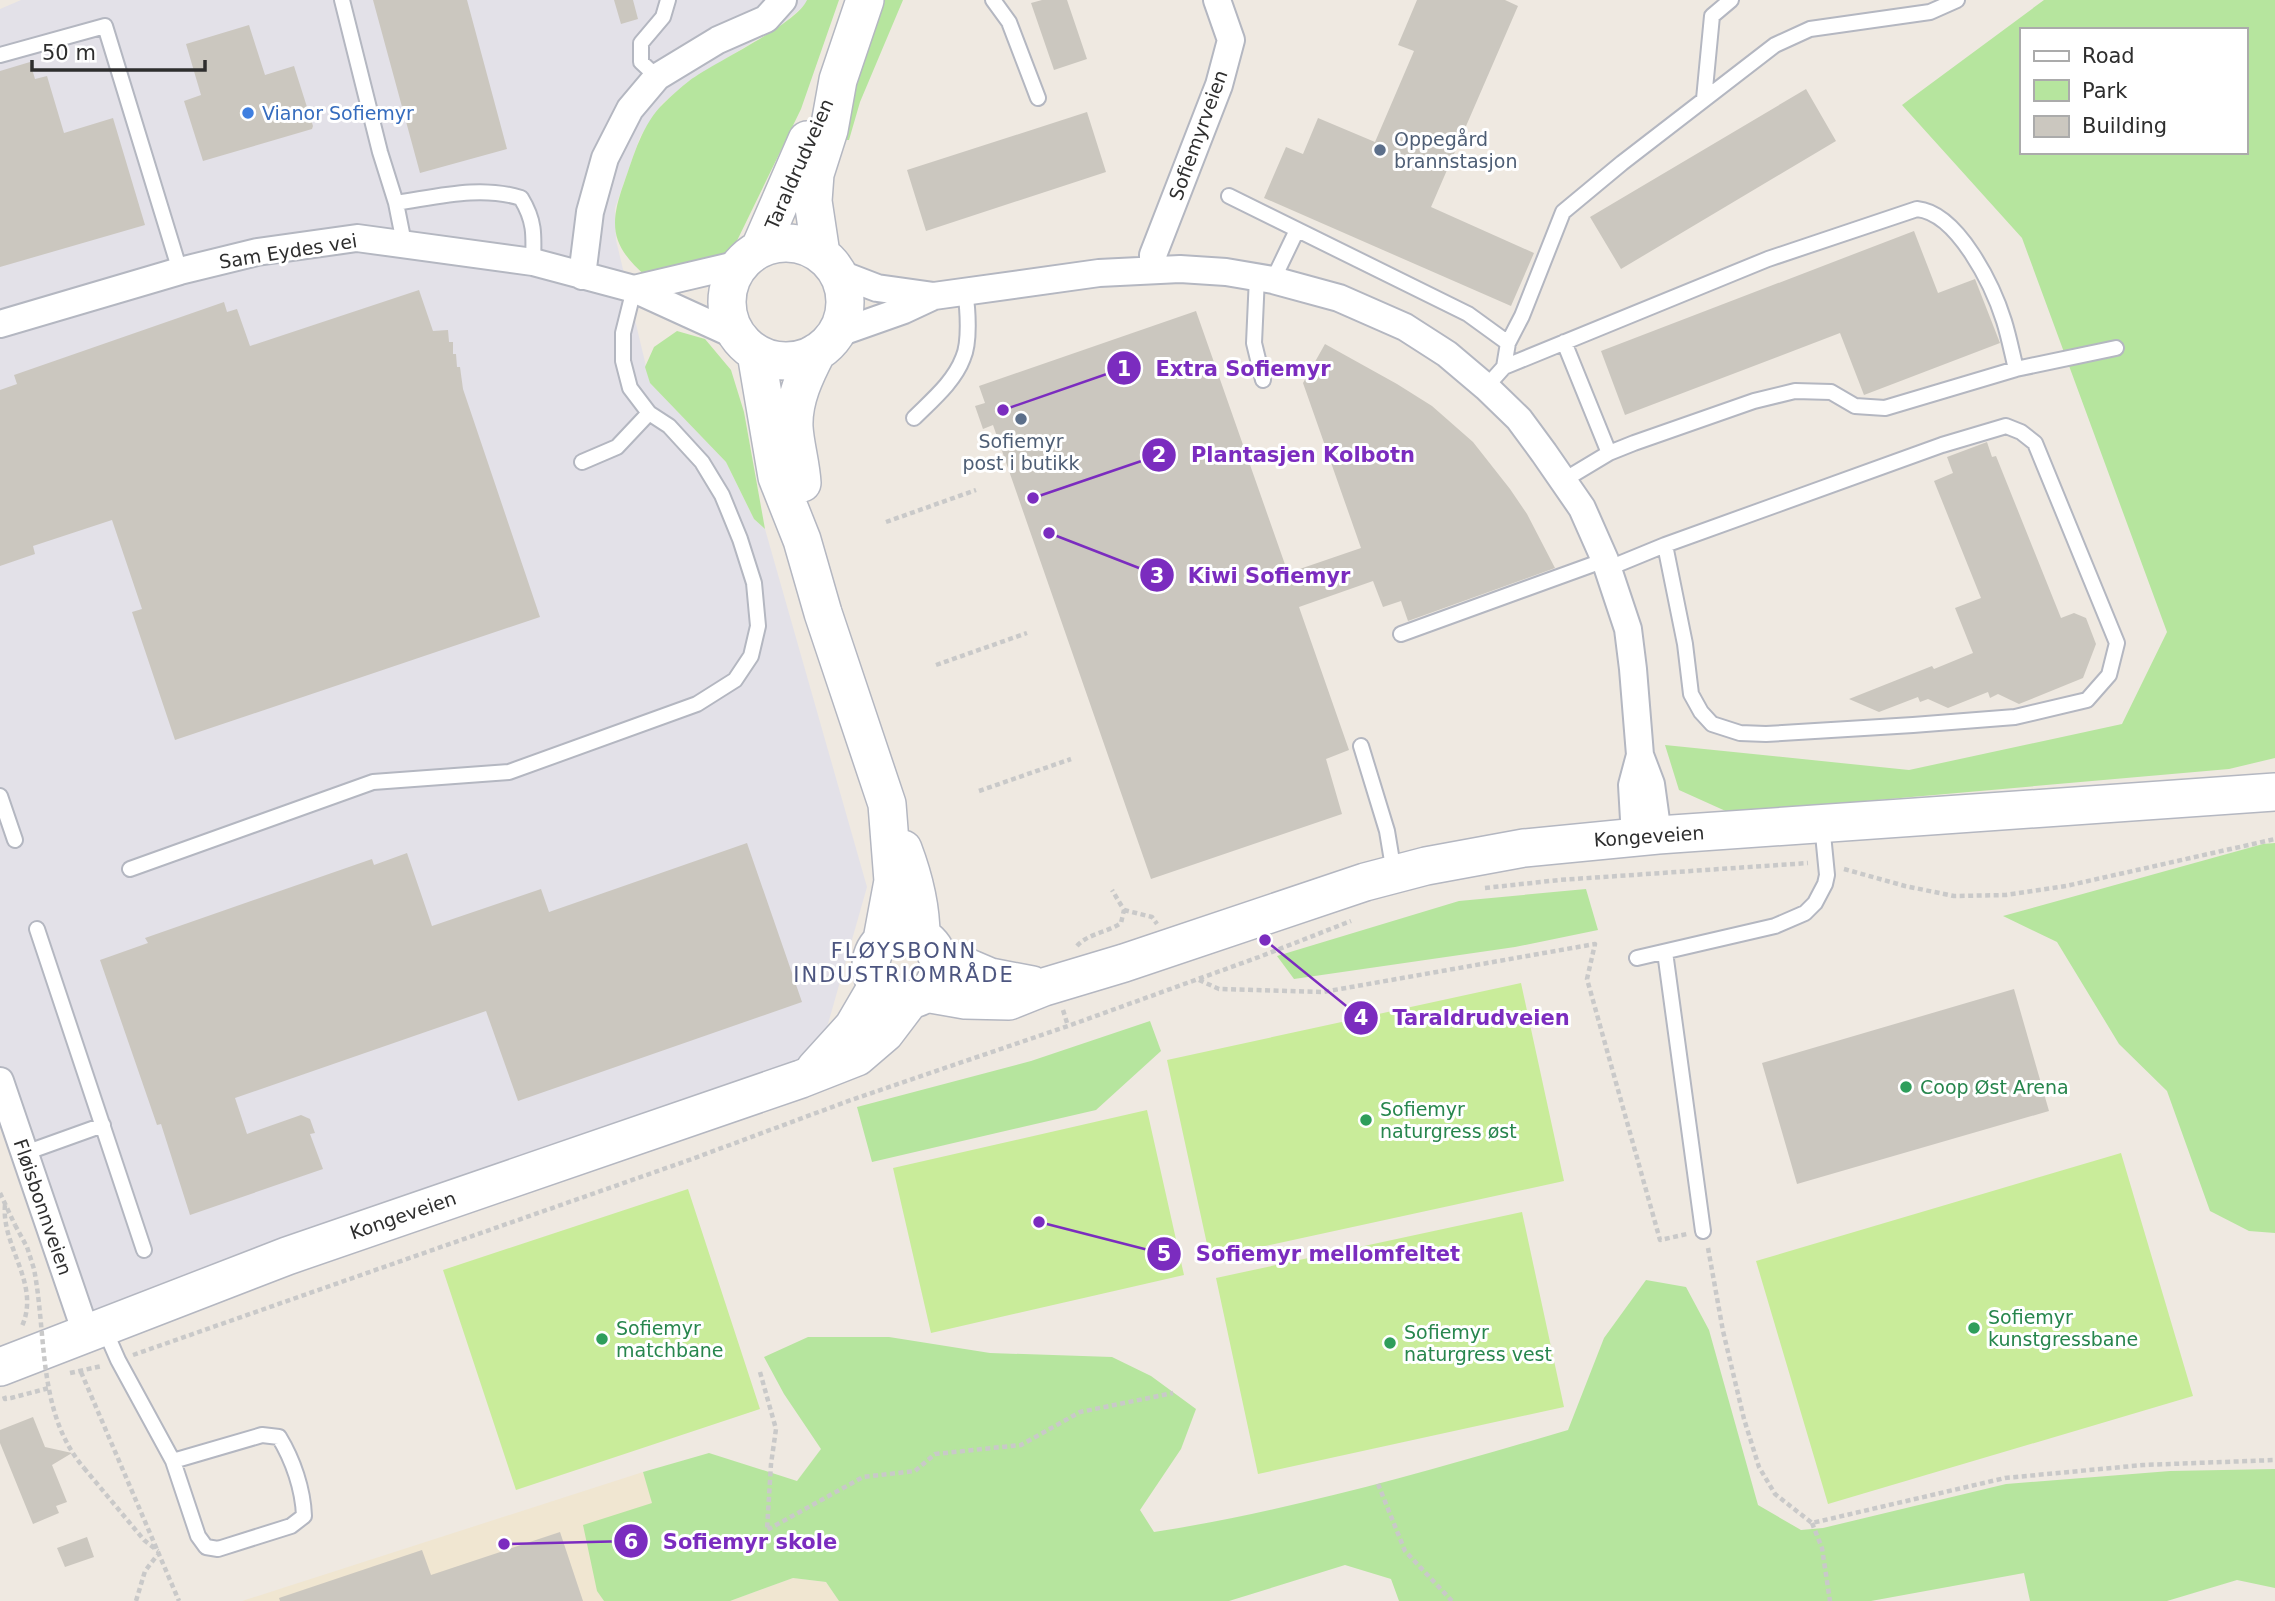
<svg xmlns="http://www.w3.org/2000/svg" width="2275" height="1601" font-family="'DejaVu Sans',sans-serif">
<rect width="100%" height="100%" fill="#efe9e1"/>
<path fill="#e3e1e8" d="M21,0h786l-2,5 -24,20 -92,56 -27,23 -22,33 -25,71 1,32 34,143 76,79 28,57 11,10 102,358 -47,165 -744,274 -76,-245v-1072z"/>
<path fill="#f0e6d1" d="M643,1472l10,31 -56,87 7,11h-362z
M793,1578l33,4 13,19h-109z"/>
<path fill="#b6e59e" fill-rule="evenodd" d="M807,0h32l-38,109 -69,142 -30,25 -55,1c-35,-30 -39,-50 -23,-94 10,-28 18,-59 40,-80 8,-8 16,-15 25,-22 25,-19 107,-56 118,-81z
M879,0h24l-43,102 -11,38h-12z
M2044,0h231v758l-46,11 -499,44 -51,-23 -14,-45 244,25 213,-46 45,-92 -145,-394 -120,-133zM2021,30h224v122h-224z
M677,331l28,8 26,31 13,42 21,117 -11,-10 -28,-57 -76,-79 -5,-16 9,-20z
M2275,843v390l-26,-2 -39,-20 -43,-120 -48,-47 -62,-102 -54,-26 260,-72z
M1586,889l12,41 -83,17 -221,32 -17,-23 182,-55z
M1150,1021l11,30 -65,59 -224,52 -15,-55 174,-46z
M1646,1280l40,7 23,43 49,175 43,25 22,-2 183,-44 164,-13 105,-2v119l-38,-8 -70,21h-137l-6,-28 -153,28h-472l-8,-22 -46,-14 -116,36h-390l-13,-19 -33,-4 -63,23h-126l-7,-10 -14,-66 69,-22 -9,-31 66,-19 88,28 24,-32 -37,-55 -20,-37 44,-20h81l101,16 122,4 39,19 45,33 -15,40 -41,61 14,22c141,-22 278,-62 414,-102l36,-92z"/>
<path fill="#c9ec9a" d="M1521,983l43,198 -354,77 -43,-198z
M1147,1110l37,165 -253,58 -38,-165z
M2121,1153l72,243 -365,108 -72,-243z
M688,1189l72,220 -244,81 -73,-220z
M1522,1212l42,195 -306,67 -42,-196z"/>
<path fill="#cbc7bf" d="M373,0h94l40,149 -87,24z
M614,0h19l5,19 -17,5z
M1042,0h25l20,59 -33,11 -23,-67z
M1417,0h88l13,6 -87,201 103,46 -23,53 -247,-108 22,-51 17,7 15,-36 57,24 39,-91 -16,-6z
M249,25l16,50 29,-9 19,60 -1,3 -109,32 -19,-60 17,-6 -15,-51z
M30,62l5,17 12,-3 17,57 49,-15 32,107 -145,42v-196z
M1806,89l30,52 -215,128 -31,-52z
M1087,112l19,60 -180,59 -19,-61z
M1914,231l24,62 37,-14 25,64 -136,52 -24,-62 -215,82 -24,-64z
M419,290l14,41 15,-1 1,12h4v12h3l1,13h3l3,22 77,228 -365,123 -43,-128 10,-3 -30,-89 -79,26 2,8 -35,12v-176l17,-6 -3,-9 210,-73 3,10 10,-3 13,37z
M1196,311l92,262 73,-25 -58,-165 22,-39 72,40 35,22 41,36 37,47 17,25 28,54 -147,53 -7,-20 -18,6 -10,-26 -74,26 50,143 -23,9 16,55 -191,65 -158,-454 -10,4 -8,-23 10,-3 -6,-17z
M1987,442l5,15 4,-1 65,162 13,-5 12,5 10,26 -13,34 -64,26 -21,-10 -8,4 -2,-6 -40,16 -20,-9 -8,3 -2,-5 -39,15 -30,-13 83,-33 2,3 39,-16 -18,-45 26,-10 -47,-117 19,-8 -6,-16z
M747,843l55,159 -284,99 -32,-90 -251,87 12,36 54,-19 9,4 5,14 -5,1 13,35 -133,46 -29,-91 -4,1 -57,-165 48,-17 -3,-5 227,-79 2,6 33,-12 25,73 109,-37 8,23z
M2014,989l35,122 -252,73 -35,-121z
M33,1417l12,30 27,6 -20,12 15,37 -11,4 3,7 -26,11 -33,-81v-13z
M560,1532l23,69h-303l-1,-3 143,-48 9,25z
M87,1537l7,20 -29,10 -8,-19z"/>
<g fill="none" stroke-linecap="round" stroke-linejoin="round">
<g stroke="#b4b7c1" stroke-width="18">
<path id="service" d="M342,0l38,152 16,51 8,40
M993,0l16,22 29,76
M0,55l105,-29 75,245
M657,77l-16,-15v-19l22,-26 5,-17
M1704,99l8,-83 19,-16
M1229,196l239,118 40,29
M396,203c41,-6 84,-18 125,-5 14,23 13,37 12,64
M1257,277l-3,66 9,37
M1273,280l24,-50
M1564,342l45,111
M1504,367l264,-108 149,-50c41,4 76,77 87,112 5,16 8,32 12,48
M1486,387l18,-20 4,-24 14,-27 41,-104 59,-49 153,-118 35,-16 120,-17 27,-12
M914,418c18,-18 40,-36 49,-60 7,-15 5,-49 2,-66
M582,462l35,-15 32,-34
M1564,480l45,-27 25,-10 120,-42 41,-10 36,1 24,14 30,2 131,-39 100,-21
M1609,568l56,-23 20,99 6,50 10,18 11,12 28,9 26,1 147,-9 102,-8 72,-17 22,-25 8,-32 -82,-200 -14,-11 -15,-6 -64,19 -277,100
M1401,634l204,-74
M1361,746l26,85 7,42
M0,796l15,44
M130,869l243,-87 136,-10 188,-68 38,-24 16,-24 7,-30 -4,-43 -14,-44 -18,-44 -20,-33 -33,-36 -20,-13 -19,-25 -7,-27v-28l11,-44
M37,929l107,321
M1665,952l38,279
M1637,958l138,-32 30,-13 10,-10 10,-19 2,-9 -5,-51
M25,1153l78,-28
M104,1328l14,32 55,101 25,75 8,11 12,2 73,-23 13,-10c-1,-27 -11,-56 -25,-79l-17,-2 -89,26"/>
</g>
<g stroke="#b4b7c1" stroke-width="30">
<path id="minor" d="M1153,270v-15l66,-170 12,-45 -14,-40
M838,273l39,15 57,8 165,-23 81,-4 46,3 47,8 66,18 66,29 42,27 39,33 33,32 25,34 38,55 23,52 23,69 5,40 7,86 11,29 7,51
M582,276l8,-64 15,-54 25,-49 27,-32 61,-37 48,-21 17,-19
M634,289l106,-25
M0,324l180,-53 77,-19 100,-14 176,24 101,27 103,47
M836,334l68,-24 30,-14
M1635,837l-3,-52 8,-30
M0,1081l86,252"/>
</g>
<g stroke="#b4b7c1" stroke-width="40">
<path id="secondary" d="M727 302a59 59 0 1 1 118 0a59 59 0 1 1-118 0Z
M760,248l47,-108
M821,254l-8,-53 2,-27 14,-44 9,-50 27,-80
M756,353l21,124 25,63 21,73 64,191 6,77 -11,59
M802,483c-1,-19 -7,-38 -8,-56 -1,-27 11,-52 23,-75
M903,849c11,29 18,56 18,87
M871 966a34 34 0 1 1 68 0a34 34 0 1 1-68 0Z
M936,954l54,23 42,8
M925,993l40,7 44,1 35,-14 80,-24 241,-81 61,-16 98,-18 134,-13 617,-43
M815,1069l38,-42 24,-41
M0,1367l287,-111 514,-177 56,-22 28,-24 25,-33"/>
</g>
<path stroke="#c9c9c9" stroke-width="4.5" stroke-dasharray="5 3.5" stroke-linecap="butt" d="M886,522l90,-32
M936,665l91,-32
M979,791l92,-32
M1844,869l61,17 49,10 52,-1 60,-9 209,-47
M1485,888l74,-8 249,-17
M1124,910l28,7 5,7
M1077,946c10,-12 31,-14 44,-23l3,-13 -12,-20
M1199,980l20,9 104,3 272,-48 -8,35 73,261 27,-6
M1063,1010l5,16
M0,1193l15,32
M5,1205c-4,41 36,79 17,121
M1708,1248l15,83 21,88 15,48 16,27 37,29 193,-45 138,-13 132,-5
M133,1355l559,-196 159,-59 217,-74 191,-69 92,-36
M81,1372l98,229
M760,1372l16,57 -5,35 -4,66 96,-53 52,-6 20,-17 86,-9 59,-33 93,-19
M70,1373l32,-7
M4,1396l1,3 6,-1 38,-10
M84,1468l60,72 14,11
M1378,1484l27,67 47,50
M1812,1523l10,25 8,53
M136,1601l9,-30 14,-18"/>
<use href="#service" stroke="#fff" stroke-width="14"/>
<use href="#minor" stroke="#fff" stroke-width="26"/>
<use href="#secondary" stroke="#fff" stroke-width="37"/>
<path stroke="#c9c9c9" stroke-width="4.5" stroke-dasharray="5 3.5" stroke-linecap="butt" d="M15,1225l12,22 7,22c13,67 3,144 50,199"/>
</g>
<circle fill="#3f7fe0" stroke="#fff" stroke-width="2.5" cx="248" cy="113" r="7"/>
<g fill="#5c6f8a" stroke="#fff" stroke-width="2.5">
<circle cx="1380" cy="150" r="7"/>
<circle cx="1021" cy="419" r="7"/>
</g>
<g fill="#2e9e5b" stroke="#fff" stroke-width="2.5">
<circle cx="1906" cy="1087" r="7"/>
<circle cx="1366" cy="1120" r="7"/>
<circle cx="1974" cy="1328" r="7"/>
<circle cx="602" cy="1339" r="7"/>
<circle cx="1390" cy="1343" r="7"/>
</g>
<g text-anchor="middle" dominant-baseline="central" stroke-width="6" stroke-linejoin="round" paint-order="stroke">
<g font-size="19" fill="#366cbe" stroke="#fff" text-anchor="start">
<text x="262" y="113">Vianor Sofiemyr</text>
</g>
<g font-size="19" fill="#2e2e2e" stroke="#fff">
<text transform="translate(1198 135) rotate(-70)">Sofiemyrveien</text>
<text transform="translate(799 164) rotate(-66)">Taraldrudveien</text>
<text transform="translate(288 251) rotate(-9)">Sam Eydes vei</text>
<text transform="translate(1649 836) rotate(-4)">Kongeveien</text>
<text transform="translate(43 1207) rotate(71)">Fløisbonnveien</text>
<text transform="translate(403 1215) rotate(-19)">Kongeveien</text>
</g>
<g font-size="19" fill="#4e5e75" stroke="#fff" text-anchor="start">
<text x="1394" y="139">Oppegård<tspan x="1394" dy="22">brannstasjon</tspan></text>
<text x="1021" y="441" text-anchor="middle">Sofiemyr<tspan x="1021" dy="22">post i butikk</tspan></text>
</g>
<g font-size="19" fill="#27864d" stroke="#fff" text-anchor="start">
<text x="1920" y="1087">Coop Øst Arena</text>
<text x="1380" y="1109">Sofiemyr<tspan x="1380" dy="22">naturgress øst</tspan></text>
<text x="1988" y="1317">Sofiemyr<tspan x="1988" dy="22">kunstgressbane</tspan></text>
<text x="616" y="1328">Sofiemyr<tspan x="616" dy="22">matchbane</tspan></text>
<text x="1404" y="1332">Sofiemyr<tspan x="1404" dy="22">naturgress vest</tspan></text>
</g>
<g font-size="21" letter-spacing="2" fill="#4d5680" stroke="#fff">
<text x="904" y="951">FLØYSBONN<tspan x="904" dy="24">INDUSTRIOMRÅDE</tspan></text>
</g>
</g>
<path fill="none" stroke="#7b2cbf" stroke-width="2.5" d="M1003 410L1124 368M1033 498L1159 455M1049 533L1157 575M1265 940L1361 1018M1039 1222L1164 1254M504 1544L631 1541"/>
<g fill="#7b2cbf" stroke="#fff" stroke-width="2.5">
<circle cx="1003" cy="410" r="7"/>
<circle cx="1033" cy="498" r="7"/>
<circle cx="1049" cy="533" r="7"/>
<circle cx="1265" cy="940" r="7"/>
<circle cx="1039" cy="1222" r="7"/>
<circle cx="504" cy="1544" r="7"/>
<circle cx="1124" cy="368" r="18"/>
<circle cx="1159" cy="455" r="18"/>
<circle cx="1157" cy="575" r="18"/>
<circle cx="1361" cy="1018" r="18"/>
<circle cx="1164" cy="1254" r="18"/>
<circle cx="631" cy="1541" r="18"/>
</g>
<g font-size="21" text-anchor="middle" font-weight="bold" fill="#fff">
<text x="1124" y="376">1</text>
<text x="1159" y="462">2</text>
<text x="1157" y="583">3</text>
<text x="1361" y="1025">4</text>
<text x="1164" y="1261">5</text>
<text x="631" y="1549">6</text>
</g>
<g font-size="21" text-anchor="middle" font-weight="bold" fill="#7b2cbf" stroke="#fff" stroke-width="6" stroke-linejoin="round" paint-order="stroke">
<text x="1243" y="376">Extra Sofiemyr</text>
<text x="1303" y="462">Plantasjen Kolbotn</text>
<text x="1269" y="583">Kiwi Sofiemyr</text>
<text x="1481" y="1025">Taraldrudveien</text>
<text x="1328" y="1261">Sofiemyr mellomfeltet</text>
<text x="750" y="1549">Sofiemyr skole</text>
</g>
<rect x="2020" y="28" width="228" height="126" fill="#ffffff" stroke="#ababab" stroke-width="2"/>
<rect x="2034" y="51" width="35" height="10" fill="#ffffff" stroke="#ababab" stroke-width="2"/>
<text x="2082" y="63" font-size="21" fill="#2e2e2e">Road</text>
<rect x="2034" y="80" width="35" height="21" fill="#b6e59e" stroke="#ababab" stroke-width="2"/>
<text x="2082" y="98" font-size="21" fill="#2e2e2e">Park</text>
<rect x="2034" y="116" width="35" height="21" fill="#cbc7bf" stroke="#ababab" stroke-width="2"/>
<text x="2082" y="133" font-size="21" fill="#2e2e2e">Building</text>
<path d="M32 60v10h173v-10" fill="none" stroke="#2e2e2e" stroke-width="3.5"/>
<text x="42" y="60" font-size="21" fill="#2e2e2e" stroke="#ffffff" stroke-width="5" paint-order="stroke">50 m</text>
</svg>
